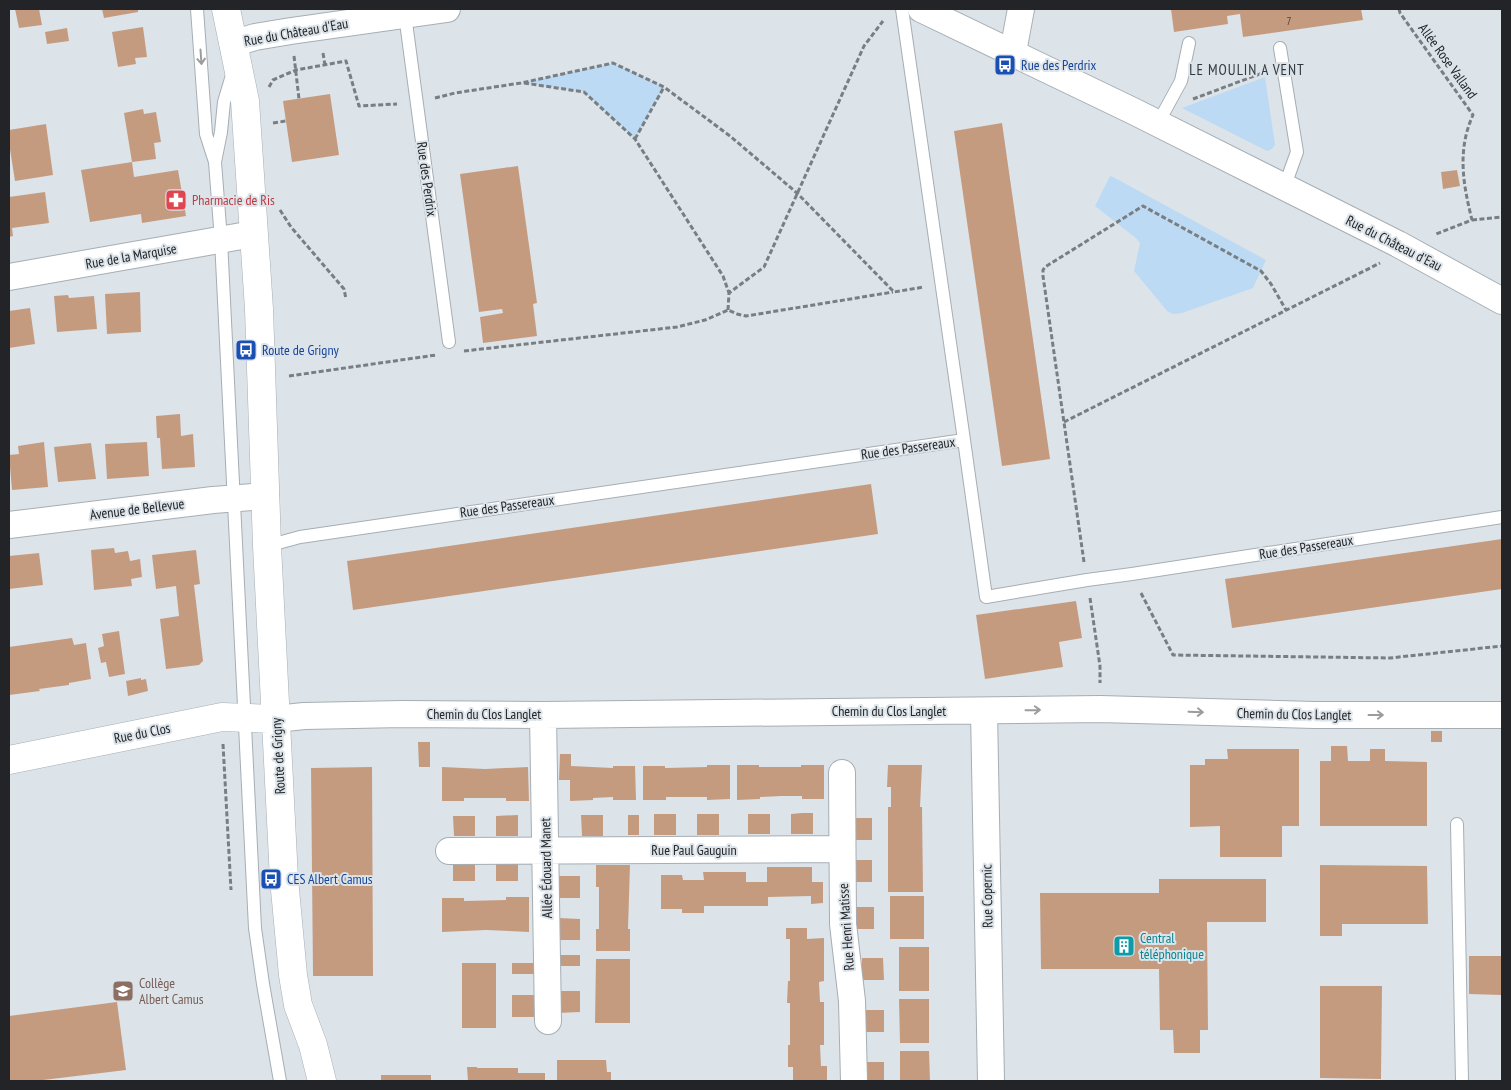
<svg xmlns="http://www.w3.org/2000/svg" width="1511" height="1090" font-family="'PT Sans Narrow',sans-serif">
<rect width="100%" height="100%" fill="#dce4ea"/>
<path fill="#bcdaf3" d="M613,63l51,24 -29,52 -51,-47 -63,-9z
M1265,77l10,68 -3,4 -5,2 -85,-43z
M1110,176l3,1 153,83 -13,28 -71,25 -8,1 -6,-2 -34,-41 6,-28 -3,-4 -42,-33z"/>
<path fill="#c59b80" d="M15,9h24l3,16 -23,3z
M102,9h36v3l-34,6z
M1171,9h190l2,11 -120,17 -3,-23 -13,2 1,8 -54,8z
M143,27l4,30 -12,1 1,6 -18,3 -6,-35z
M67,28l2,13 -22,3 -2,-12z
M330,94l9,61 -47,7 -9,-61z
M143,109l1,5 12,-2 5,30 -7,1 2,16 -24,3 -8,-49z
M1002,123l48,336 -48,7 -48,-335z
M46,124l7,51 -38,6 -6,-38v-13z
M132,162l2,15 44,-7 8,46 -44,7 -1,-9 -51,8 -9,-52z
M518,166l19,137 -4,1 4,32 -54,7 -3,-26 23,-4 -1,-4 -23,3 -19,-138z
M1457,170l3,16 -17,3 -2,-17z
M45,192l4,31 -37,5 1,8 -4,1v-40z
M140,292l1,40 -34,2 -2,-40z
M68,295l1,3 25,-2 3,33 -40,3 -3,-36z
M30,308l5,36 -26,4v-37z
M180,414l1,22 12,-2 2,33 -33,2 -2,-31h-3l-1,-22z
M44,442l4,45 -36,3 -3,-35 10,-1 -1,-8z
M147,442l2,34 -42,3 -2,-35z
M91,443l5,36 -38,3 -4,-35z
M871,484l7,50 -525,76 -6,-49z
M1502,539v50l-270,39 -7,-49z
M114,548l1,5 13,-2 2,10 10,-2 2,18 -11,2 1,7 -38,4 -3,-40z
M196,550l4,34 -6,1 9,76 -4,4 -33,4 -6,-50 19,-3 -3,-30 -20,3 -4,-34z
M39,553l4,32 -34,4v-33z
M1076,601l6,37 -23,4 4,25 -78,12 -9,-64z
M119,631l6,43 -16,3 -3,-15 -5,1 -3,-15 6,-2 -2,-12z
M72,638l2,7 12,-2 5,36 -22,4v2l-30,4 1,2 -31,4v-48z
M141,678v2l5,-1 2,12 -20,5 -2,-15z
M1431,731h11v11h-11z
M418,742h12v25h-11z
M1331,746h16l1,15h22v-12h15v12l42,1v64h-107v-65h11z
M1227,749h72v77h-17v31h-62v-31l-30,1v-62h15v-6h23z
M560,754h11v12l42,2v-2h22l1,34h-23v-3l-20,1v2l-23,1v-21h-11z
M707,765h23v34l-23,1v-3h-41v3h-23v-34h22v2l42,-1z
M737,765h22v2h42v-2h23v34h-22v-3h-21l-21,1v2l-23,1z
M888,765h34l-2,42h2l1,85h-35v-85h3v-20h-4z
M372,767l1,209h-60l-2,-208z
M442,767l43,2 43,-2 1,34h-23v-3h-42v3h-22z
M802,813h11v21h-22v-20z
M654,814h22v21h-22z
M697,814h22v21h-22z
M748,814h22v20h-22z
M518,815v21h-22v-20z
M581,815h22v21h-21z
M628,815h11v20h-11z
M453,816h22v20h-21z
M850,818h22v22h-21z
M453,860h22v21h-22z
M496,860h22v21h-22z
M850,860h22v22h-21z
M596,865h34l-2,64h2v22h-34v-22h3v-42h-3z
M1320,865l107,1 1,58h-86v12h-22z
M767,867h45v15h11v21l-12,1v-8l-43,1v9h-64v7h-22v-4h-21v-34h21l1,5h21l-1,-8h43v10h21z
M558,876h22v22h-22z
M1159,879h107v43h-59l1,108h-8v23h-26l-1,-23h-13l-1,-61h-118l-1,-76h119z
M890,896h34v43h-34z
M506,897h23v35l-43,-2 -44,2v-34h22v3l42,-1z
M853,907h21v22h-21z
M559,918l21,1v21h-22z
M786,928h21v11l17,-1v43l-5,1 1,20h4v43h-4l1,21h6v15h-34v-14h-5v-22h2v-42h-3l1,-22h2v-42h-4z
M899,947h30v44h-30z
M559,955h21v11h-22z
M1469,956h33v39l-33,-1z
M862,958h21l1,22h-22z
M596,959h34v64h-35z
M462,963h34v65h-34z
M512,963h22v11h-22z
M1320,986h62l-1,93 -61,-1z
M558,991h22v21l-22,1z
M512,995h22v22h-22z
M899,999h30v44h-29z
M117,1002l9,68 -91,11h-26v-65z
M862,1010h22v22h-22z
M900,1051h29l1,30h-30z
M557,1060h49l1,12h4v9h-54z
M862,1062h22v19h-22z
M467,1067h10v1h41v5h27v8h-77z
M381,1075h50v6h-50z"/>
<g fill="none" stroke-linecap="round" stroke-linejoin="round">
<g stroke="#a6aeb4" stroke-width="14">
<path id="service" d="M197,9l9,125 9,28 6,-30 3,-30 9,-30
M902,9l62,431 22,157 101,-17 45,-6 370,-57
M405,15l44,327
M1280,48l17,104 -13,36
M1158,123l23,-42 8,-38
M215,162l6,78 34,688 8,56 17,97
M267,546l33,-9 664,-97
M1457,824l5,257"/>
</g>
<g stroke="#a6aeb4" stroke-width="28">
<path id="minor" d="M921,9l212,102 265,133 104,57
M233,44l22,-7 36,-6 156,-22
M1013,52l8,-43
M9,277l244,-43
M9,525l204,-25 53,-4
M984,711l7,370
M543,715l5,306
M276,719l28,-3 99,-2 140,1 557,-6 214,6h188
M842,773l1,151 9,77 2,80
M449,851l393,-2"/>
</g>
<g stroke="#a6aeb4" stroke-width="29">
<path id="tertiary" d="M226,9l19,92 14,208 8,237 17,333 9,96 5,30 15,40 9,36
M9,760l213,-43 54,2"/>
</g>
<path stroke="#797e82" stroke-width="3" stroke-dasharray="5 2.5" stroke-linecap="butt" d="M1399,9l1,4 73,102c-16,35 -10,69 -1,105l-36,14
M323,53l2,12
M294,56l5,43
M524,83l60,9 51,47 88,137 6,17
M269,87l4,-7 23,-10 50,-9 13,45 38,-2
M435,98l20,-5 66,-10 92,-20 51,24 66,49 67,57 97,99 30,-5
M1193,99l72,-27
M273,123l13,-2
M635,139l29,-52
M280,210l11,17 53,62 2,10
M1472,220l30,-3
M728,310l1,-17 35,-26 100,-221 19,-25
M464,351l213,-24 28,-7 23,-10 9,4 9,2 147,-24
M289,376l147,-21
M1064,422l316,-159
M1084,562l-41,-286v-6l2,-3 98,-61 118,65 10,13 15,26
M1141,593l32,62 217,3 112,-12
M1090,598l10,68v17
M223,744l8,146"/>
<use href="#service" stroke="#fff" stroke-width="12"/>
<use href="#minor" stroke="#fff" stroke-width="26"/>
<use href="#tertiary" stroke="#fff" stroke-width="28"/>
</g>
<defs><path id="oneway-shaft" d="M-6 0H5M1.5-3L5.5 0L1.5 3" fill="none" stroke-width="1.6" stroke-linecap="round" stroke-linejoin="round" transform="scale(1.25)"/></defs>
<g stroke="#9c9c9e">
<use href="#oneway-shaft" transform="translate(201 57) rotate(86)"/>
<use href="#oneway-shaft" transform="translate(1033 710) rotate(-1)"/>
<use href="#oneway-shaft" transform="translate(1196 712) rotate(2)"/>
<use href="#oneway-shaft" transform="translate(1376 715)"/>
</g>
<defs>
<g id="bus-square" transform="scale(1.125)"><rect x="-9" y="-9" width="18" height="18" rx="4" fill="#1a4fb4" stroke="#dce4ea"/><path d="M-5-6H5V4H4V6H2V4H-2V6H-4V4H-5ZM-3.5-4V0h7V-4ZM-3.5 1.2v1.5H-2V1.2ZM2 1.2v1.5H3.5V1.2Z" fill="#fff"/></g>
<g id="pharmacy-square" transform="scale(1.125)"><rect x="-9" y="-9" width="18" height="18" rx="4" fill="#e0444e" stroke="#dce4ea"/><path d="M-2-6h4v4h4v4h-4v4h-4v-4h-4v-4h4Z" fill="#fff"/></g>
<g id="building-square" transform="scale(1.125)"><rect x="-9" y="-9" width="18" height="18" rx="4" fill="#0f9aa8" stroke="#dce4ea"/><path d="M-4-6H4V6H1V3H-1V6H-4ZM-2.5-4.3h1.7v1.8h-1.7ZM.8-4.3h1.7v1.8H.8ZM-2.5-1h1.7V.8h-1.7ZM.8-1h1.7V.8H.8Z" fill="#fff"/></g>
<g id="school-square" transform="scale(1.125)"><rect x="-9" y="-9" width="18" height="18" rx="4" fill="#8d6e63" stroke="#dce4ea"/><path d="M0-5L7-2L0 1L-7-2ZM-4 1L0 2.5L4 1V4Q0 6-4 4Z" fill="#fff"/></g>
</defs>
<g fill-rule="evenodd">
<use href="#bus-square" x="1005" y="65"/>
<use href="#pharmacy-square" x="176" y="200"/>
<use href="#bus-square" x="246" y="350"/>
<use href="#bus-square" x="271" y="879"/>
<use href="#building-square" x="1124" y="946"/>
<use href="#school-square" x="123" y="991"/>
</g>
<g text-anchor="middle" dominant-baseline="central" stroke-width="4" stroke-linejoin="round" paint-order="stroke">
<g font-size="11" fill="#4b423d">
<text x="1289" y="21">7</text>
</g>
<g font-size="14" fill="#222427" stroke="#dce4ea">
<text transform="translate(296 32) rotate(-10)">Rue du Château d'Eau</text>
<text transform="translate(1448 61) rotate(54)">Allée Rose Valland</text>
<text transform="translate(427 179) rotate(82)">Rue des Perdrix</text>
<text transform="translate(1394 243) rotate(27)">Rue du Château d'Eau</text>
<text transform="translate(131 256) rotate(-10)">Rue de la Marquise</text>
<text transform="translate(908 448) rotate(-8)">Rue des Passereaux</text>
<text transform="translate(507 506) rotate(-8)">Rue des Passereaux</text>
<text transform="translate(137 509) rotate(-7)">Avenue de Bellevue</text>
<text transform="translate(1306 547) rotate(-9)">Rue des Passereaux</text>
<text x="889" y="711">Chemin du Clos Langlet</text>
<text x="484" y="714">Chemin du Clos Langlet</text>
<text transform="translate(1294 714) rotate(1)">Chemin du Clos Langlet</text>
<text transform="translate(142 733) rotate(-11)">Rue du Clos</text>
<text transform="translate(278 756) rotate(-93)">Route de Grigny</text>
<text x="694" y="850">Rue Paul Gauguin</text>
<text transform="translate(546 868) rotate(-91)">Allée Édouard Manet</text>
<text transform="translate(987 896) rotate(-91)">Rue Copernic</text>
<text transform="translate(846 927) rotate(-94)">Rue Henri Matisse</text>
</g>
<g font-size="14" fill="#164399" stroke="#dce4ea" text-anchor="start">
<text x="1021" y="65">Rue des Perdrix</text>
<text x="262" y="350">Route de Grigny</text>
<text x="287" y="879">CES Albert Camus</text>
</g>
<g font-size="14" fill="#be3a42" stroke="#dce4ea" text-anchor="start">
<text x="192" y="200">Pharmacie de Ris</text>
</g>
<g font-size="14" fill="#0d838f" stroke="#dce4ea" text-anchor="start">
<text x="1140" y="938">Central<tspan x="1140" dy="16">téléphonique</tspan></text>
</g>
<g font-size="14" fill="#785e54" stroke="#dce4ea" text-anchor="start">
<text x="139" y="983">Collège<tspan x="139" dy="16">Albert Camus</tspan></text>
</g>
<g font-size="15" letter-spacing="1" fill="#33393e" stroke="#dce4ea">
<text x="1247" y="69">LE MOULIN A VENT</text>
</g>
</g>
<rect width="1511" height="1090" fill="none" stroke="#222427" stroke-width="20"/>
</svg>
